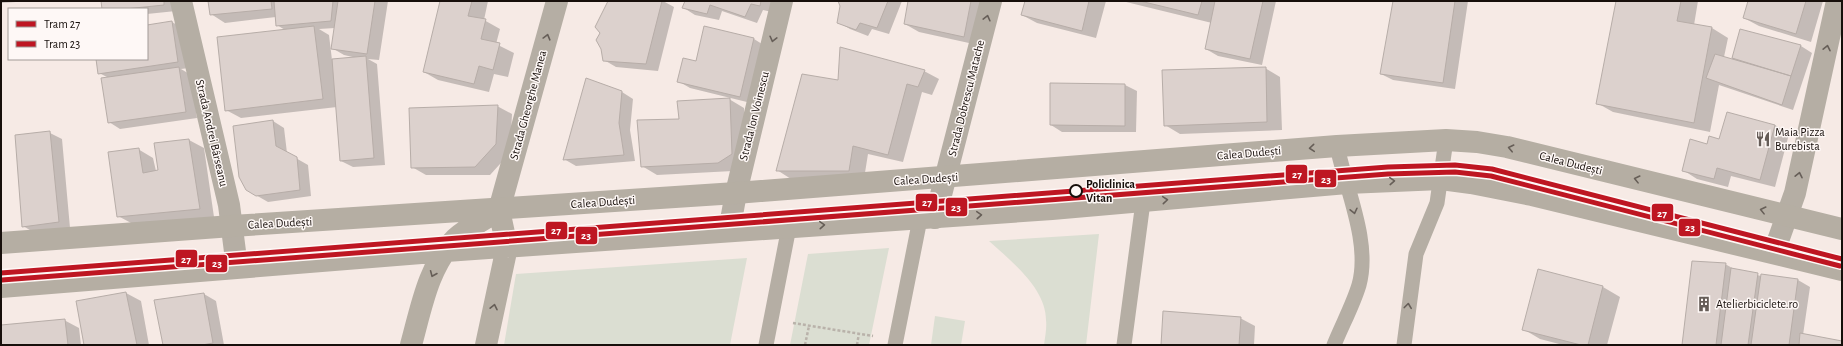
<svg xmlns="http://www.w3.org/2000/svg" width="1843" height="346" font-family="'Alegreya Sans',sans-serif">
<rect width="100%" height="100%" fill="#f6eae5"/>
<path fill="#dbded2" d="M1099,234l-13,111h-42c1,-8 3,-17 2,-25 0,-32 -35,-59 -57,-79z
M889,248l-20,97h-79l18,-91z
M747,258l-17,87h-226l12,-71z
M935,316l30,5 -4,24h-30z"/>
<path fill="#0003" fill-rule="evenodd" d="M1,1h30l-30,2z
M102,1h72l2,10 -29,3v-5h-44z
M209,1h179l-9,59 -11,-1 9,5 8,101 -32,2 -12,-6 -4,-54 -96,11 -15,-8 59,-80 -8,-5 -1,-8 -51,6 -14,-9zM335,28l-3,20 12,7 13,3 -25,2 -3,-25 -10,-6z
M441,1h47l-4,19 16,9 -4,15 18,9 -6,24 -14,-3 -5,18 -51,-12 -14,-8z
M609,1h54l11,6 -16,64 -42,-4 -12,-7 -3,-27z
M686,1h88l-2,11 -9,-2 -6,13 -35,-12 -3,9 -24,-5 -11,-7z
M839,1h63l-13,33 -17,-5 -4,7 -18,-7 -12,-7 3,-16z
M909,1h78l-9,44 -59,-13 -14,-8z
M1026,1h80l-10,37 -59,-15 -15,-8z
M1122,1h154l-14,64 -44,-9 -12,-7 6,-26z
M1394,1h74l-13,88 -62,-9 -12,-6z
M1617,1h81l-4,24 18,3 16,10 -4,19 8,2 9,-29 60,16 11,7 -19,57 -74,-25 -9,47 -97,-20 -16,-9z
M1749,1h74l-12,41 -52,-16 -15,-8z
M172,22l12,7 5,39 -8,1 10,6 6,43 -77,11 -11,-7v-44l-10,-5 -2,-14h50v-33z
M705,27l49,12 11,7 -14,57 -61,-15 -12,-7 18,-19z
M1265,68l15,9 2,53 -102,4 -15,-9z
M924,71l15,8 -7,16 -10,-3 -19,70 -35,-8 -4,25h-73l-14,-9 62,-89z
M1051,84l74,1 12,6 -1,41h-74l-11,-7z
M622,92l11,7 -3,31 5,31 -59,5 -12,-7z
M729,99l15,9 2,55 -13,8 -76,4 -15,-9 38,-46z
M497,106l15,8 -2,39 -20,22h-64l-14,-8z
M273,121l11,7 3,25 21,12 3,31 -43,6 -21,-12z
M1775,125l14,9 -14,53 -44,-11 -3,11 -31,-8 -14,-9 25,-25 12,-5z
M50,133l12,6 8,89 -35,5 -12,-7 -7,-90z
M189,140l15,8 10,69 -81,7 -15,-8 20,-67 15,9 3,13h3z
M1725,264l11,6 25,6 37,4 12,7 -7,48 39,7v3h-159z
M1603,287l17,10 -13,48h-44l-23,-6 -17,-10z
M126,293l15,8 8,44h-64l-8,-43z
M204,294l12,7 8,44h-60z
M1240,318l15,8 -1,19h-92z
M64,320l15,8 2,17h-80v-19z"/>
<path fill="#dcd1cd" stroke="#b7ada8" d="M101,1h63v4l-39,4h-23z
M208,1h63l1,8 -62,6z
M274,1h59l-2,20 -55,5z
M338,1h37l-8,53 -36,-5z
M440,1h32l-4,15 18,3 -5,20 19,4 -7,27 -14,-4 -5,18 -51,-12z
M608,1h54l-16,63 -43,-3 -2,-12 -5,-9 4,-7 -5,-6z
M685,1h76l-1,5 -9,-2 -6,13 -35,-12 -3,9 -25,-6z
M838,1h50l-11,27 -17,-5 -4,7 -19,-7 3,-17z
M908,1h63l-7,36 -60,-13z
M1025,1h64l-7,30 -61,-16z
M1140,1h62l-4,14z
M1215,1h48l-13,58 -45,-10z
M1393,1h62l-12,82 -63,-9z
M1616,1h65l-4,20 35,6 -18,96 -98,-19z
M1748,1h58l-10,33 -53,-16z
M172,21l6,41 -80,12 -2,-15h51v-34z
M314,26l9,73 -98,12 -8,-74z
M704,26l50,12 -14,59 -63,-15 6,-24 13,3z
M1740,29l61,16 -10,31 -59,-18z
M840,47l85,23 -7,17 -11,-3 -19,71 -35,-9 -4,25h-73l26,-97 36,6z
M1715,54l76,22 -9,29 -76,-27z
M366,56l8,102 -34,3 -8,-102z
M179,67l7,45 -78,11 -7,-45z
M1266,67l1,55 -103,4 -2,-56z
M586,78l36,13 -3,32 5,32 -61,5z
M1050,83l75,1v42l-75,-1z
M730,98l2,56 -14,9 -77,4 -4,-47 42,-1 -2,-18z
M498,105l-2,39 -21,23 -64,1 -2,-60z
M1727,112l48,13 -15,55 -43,-12 -3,11 -32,-8 8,-32 17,5 2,-8 10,3z
M273,120l3,26 21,11 3,33 -44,6 -10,-6 -7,-13 -6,-51z
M50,131l9,91 -37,5 -7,-92z
M189,139l11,70 -83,8 -9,-65 31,-4 4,25 15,-3 -4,-27z
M1692,261l34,2 -10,82h-34z
M1731,268l27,5 -10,72h-27z
M1538,269l65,17 -15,59h-7l-59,-15z
M1761,274l37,5 -9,66h-38z
M126,292l11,53h-53l-8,-44z
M204,293l9,50 -11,2h-39l-9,-45z
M1163,311l78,6 -2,28h-78z
M65,319l3,26h-67v-20z
M1800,333l42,8v4h-43z"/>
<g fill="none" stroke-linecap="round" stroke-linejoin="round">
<path stroke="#b9b2aa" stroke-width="2.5" stroke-dasharray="3 2" stroke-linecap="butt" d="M793,323l80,13
M805,345l4,-19
M857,345l2,-12"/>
<path stroke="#b5aea4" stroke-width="15" d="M766,345l23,-118
M895,345l25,-126
M1124,345l19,-143
M1334,345c8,-20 19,-40 25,-60 12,-43 -14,-98 -22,-139
M1404,345l12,-91 21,-51 9,-63"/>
<path stroke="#b5aea4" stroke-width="22" d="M181,1l48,204 8,62
M499,210l58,-209
M935,218l56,-217
M729,231l7,-38 46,-192
M1774,252l21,-59 42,-192"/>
<path stroke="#b5aea3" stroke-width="22" d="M1,243l231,-17 504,-33 601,-47 109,-6 31,2 30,5 335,82
M1,287l445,-36 606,-42 295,-26 94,-4 30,4 61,12 310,75
M411,345c10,-36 17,-79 45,-107 12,-11 30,-19 43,-28l8,37 -21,98"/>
<g stroke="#fef8f6" stroke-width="8">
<path id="tram-1" d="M1,273l1387,-106 67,-2 37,4 350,90"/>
</g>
<g stroke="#fef8f6" stroke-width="8">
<path id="tram-2" d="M2,280l1386,-106 67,-2 36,4 349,90"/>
</g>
<use href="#tram-1" stroke="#be1622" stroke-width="5"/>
<use href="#tram-2" stroke="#be1622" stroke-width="5"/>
</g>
<defs><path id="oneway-chevron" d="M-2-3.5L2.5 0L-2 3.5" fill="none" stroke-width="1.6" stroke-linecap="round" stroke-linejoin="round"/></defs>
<g stroke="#665e58">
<use href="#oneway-chevron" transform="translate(987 18) rotate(-76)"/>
<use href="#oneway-chevron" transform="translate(547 37) rotate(-75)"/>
<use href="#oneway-chevron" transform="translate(773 39) rotate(104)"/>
<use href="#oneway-chevron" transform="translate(1827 48) rotate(-78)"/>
<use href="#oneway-chevron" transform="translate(1799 175) rotate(-78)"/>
<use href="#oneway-chevron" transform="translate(1354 211) rotate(77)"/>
<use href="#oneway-chevron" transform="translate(1408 306) rotate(-83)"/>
</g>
<g stroke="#665e57">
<use href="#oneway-chevron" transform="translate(1312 148) rotate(175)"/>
<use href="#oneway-chevron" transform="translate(1511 148) rotate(-167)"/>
<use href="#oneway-chevron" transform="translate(1637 179) rotate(-166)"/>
<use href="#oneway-chevron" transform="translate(1392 181) rotate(-3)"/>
<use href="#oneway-chevron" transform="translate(1165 200) rotate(-5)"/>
<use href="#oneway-chevron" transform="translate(1763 210) rotate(-166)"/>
<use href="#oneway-chevron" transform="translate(979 215) rotate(-4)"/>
<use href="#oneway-chevron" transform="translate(822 225) rotate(-4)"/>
<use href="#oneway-chevron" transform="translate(433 274) rotate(113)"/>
<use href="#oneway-chevron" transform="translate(494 307) rotate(-78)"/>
</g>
<defs>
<g id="restaurant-bare" transform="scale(1.2)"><path d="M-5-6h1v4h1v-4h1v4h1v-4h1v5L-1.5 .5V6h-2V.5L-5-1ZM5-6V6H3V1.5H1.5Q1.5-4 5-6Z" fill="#655c57" stroke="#fef8f6" stroke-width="2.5" paint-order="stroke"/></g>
<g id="building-bare" transform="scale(1.2)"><path d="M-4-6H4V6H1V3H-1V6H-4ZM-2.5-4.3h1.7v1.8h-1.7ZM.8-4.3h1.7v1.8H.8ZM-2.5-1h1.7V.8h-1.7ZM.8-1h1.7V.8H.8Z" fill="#655c57" stroke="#fef8f6" stroke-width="2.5" paint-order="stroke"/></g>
</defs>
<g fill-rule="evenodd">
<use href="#restaurant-bare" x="1763" y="139"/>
<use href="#building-bare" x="1704" y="304"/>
</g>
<circle fill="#fef8f6" stroke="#170f0b" stroke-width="2" cx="1076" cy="191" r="6"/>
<g text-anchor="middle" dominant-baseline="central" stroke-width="3" stroke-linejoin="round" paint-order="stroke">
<g font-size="12" fill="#170f0b" stroke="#fef8f6">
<text transform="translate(966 98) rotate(-76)">Strada Dobrescu Matache</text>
<text transform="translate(528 105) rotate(-75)">Strada Gheorghe Manea</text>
<text transform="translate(754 116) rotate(-76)">Strada Ion Voinescu</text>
<text transform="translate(212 133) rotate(77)">Strada Andrei Bârseanu</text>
<text transform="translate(1249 153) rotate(-5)">Calea Dudești</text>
<text transform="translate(1571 163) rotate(14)">Calea Dudești</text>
<text transform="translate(926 179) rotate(-4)">Calea Dudești</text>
<text transform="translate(603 202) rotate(-4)">Calea Dudești</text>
<text transform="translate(280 223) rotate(-3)">Calea Dudești</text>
</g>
<g font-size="12" fill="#170f0b" stroke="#fef8f6" text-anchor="start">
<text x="1775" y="132">Maia Pizza<tspan x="1775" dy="14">Burebista</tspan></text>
<text x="1716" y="304">Atelierbiciclete.ro</text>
</g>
<g font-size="12" font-weight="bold" fill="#170f0b" stroke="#fef8f6" text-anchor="start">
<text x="1086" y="184">Policlinica<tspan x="1086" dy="14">Vitan</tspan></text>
</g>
</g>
<g stroke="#fef8f6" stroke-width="1.5">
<rect x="1285" y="164" width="23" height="20" rx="4" fill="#be1622"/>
<rect x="1314" y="169" width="23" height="19" rx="4" fill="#be1622"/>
<rect x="915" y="193" width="23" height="19" rx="4" fill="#be1622"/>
<rect x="945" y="197" width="23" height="20" rx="4" fill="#be1622"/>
<rect x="1651" y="203" width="23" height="19" rx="4" fill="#be1622"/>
<rect x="1678" y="218" width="23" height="19" rx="4" fill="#be1622"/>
<rect x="545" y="221" width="23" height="19" rx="4" fill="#be1622"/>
<rect x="575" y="226" width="23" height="19" rx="4" fill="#be1622"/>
<rect x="175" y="249" width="23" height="19" rx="4" fill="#be1622"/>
<rect x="205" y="254" width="23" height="19" rx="4" fill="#be1622"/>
</g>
<g font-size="11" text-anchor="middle" font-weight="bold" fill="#fff">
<text x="1297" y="178">27</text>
<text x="1326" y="183">23</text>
<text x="927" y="206">27</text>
<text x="956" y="211">23</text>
<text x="1662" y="217">27</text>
<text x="1690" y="231">23</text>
<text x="556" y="234">27</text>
<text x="586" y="239">23</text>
<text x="186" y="263">27</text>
<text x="217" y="267">23</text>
</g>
<rect width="1843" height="346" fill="none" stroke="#170f0b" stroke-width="4"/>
<rect x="8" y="8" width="140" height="52" fill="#fef8f6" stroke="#a29b98"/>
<rect x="16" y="21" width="20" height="6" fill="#be1622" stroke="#a29b98"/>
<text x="44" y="28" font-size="12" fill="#170f0b">Tram 27</text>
<rect x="16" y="41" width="20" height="6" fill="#be1622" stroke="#a29b98"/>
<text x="44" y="48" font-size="12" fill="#170f0b">Tram 23</text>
</svg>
